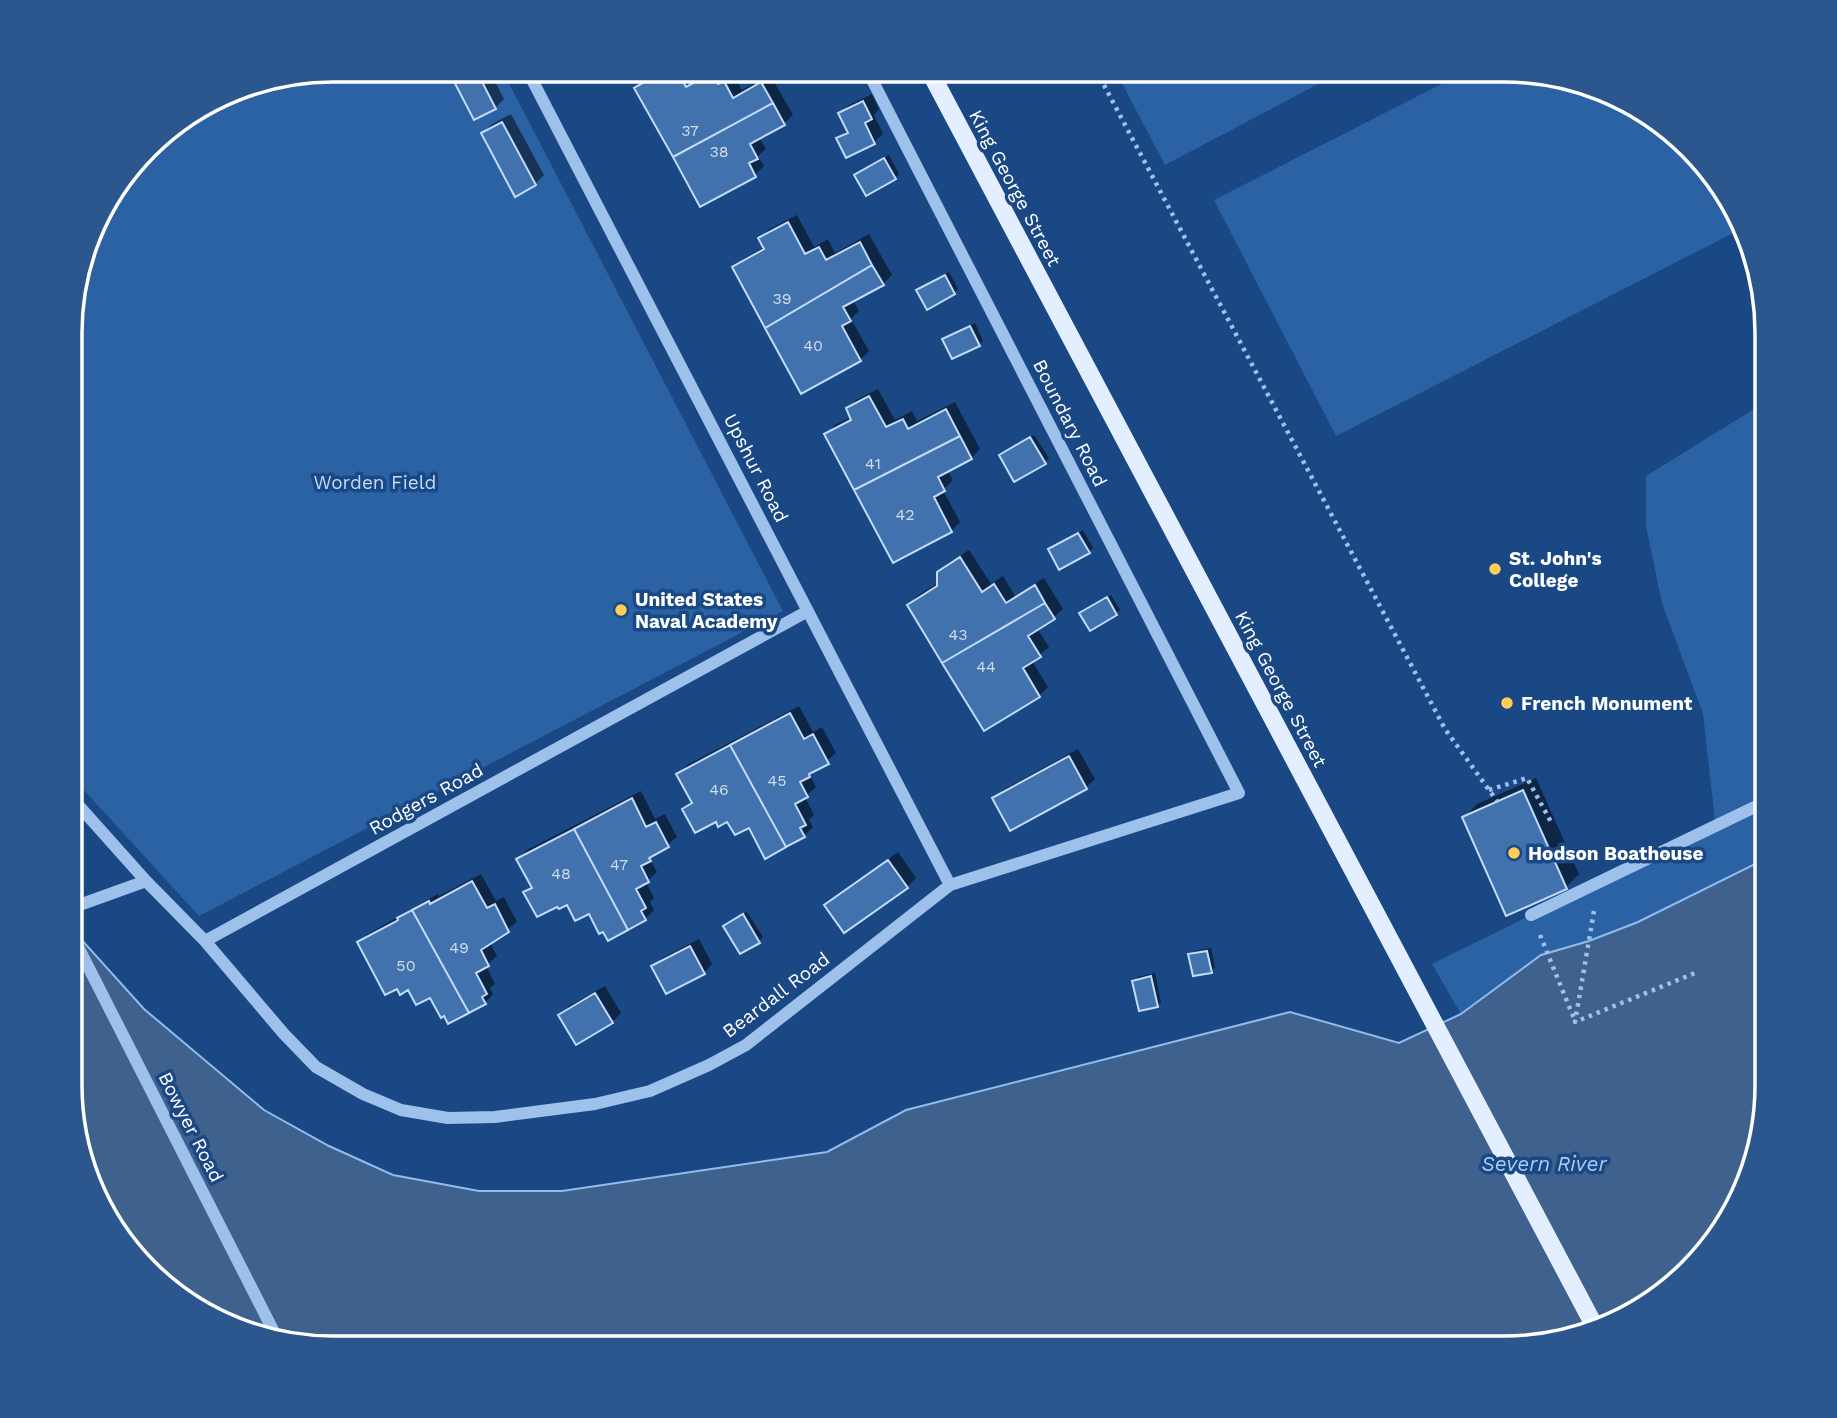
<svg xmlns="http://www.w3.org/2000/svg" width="1837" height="1418" font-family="'Work Sans',sans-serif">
<rect width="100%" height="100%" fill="#194884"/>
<path fill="#2b62a3" d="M333,70h169l281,541 -584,305 -128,-140 1,-478 33,-96 55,-67 88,-51z
M1115,70h230l-180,95z
M1467,71h54l83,19 73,45 63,82 3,11 -407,208 -122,-236z
M1767,401v392l-52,27 -12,-106 -41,-111 -16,-77v-50z
M1767,806v52l-129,64 -49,19 -48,14 -80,59 -29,-50 99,-49z"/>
<path fill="#3e618e" stroke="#90bcee" stroke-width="2" d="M1767,858l-1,245 -19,83 -45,72 -82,63 -116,27 -1188,-1 -83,-19 -73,-45 -63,-81 -26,-99v-175l73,81 120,101 65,36 64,29 86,16h83l265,-39 79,-42 384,-98 109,31 62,-29 80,-59 48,-14 49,-19z"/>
<path fill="#0007" d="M450,70h39l15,29 -9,9z
M662,70h28l5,10 18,-10h11l4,6 5,-2 9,16 28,-15 23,40 -9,8 -25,14 7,12 -8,7 6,10 -9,9 -118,-87 8,-9z
M872,94l7,15 -5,6 9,19 -9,8 -27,14 -9,-17 10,-10 -8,-16 9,-8z
M511,114l33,61 -9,9 -52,-51 9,-9z
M889,155l10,19 -4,4 -39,-3z
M797,215l17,32 14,-8 7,14 34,-19 23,41 -9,9 -30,16 6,11 -8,8 18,32 -9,9 -126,-93 9,-8 21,-12 -4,-8 8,-9z
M949,272l9,17 -4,4 -36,-3z
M975,323l8,18 -4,4 -35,-6z
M878,389l17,31 17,-9 5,10 38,-19 25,47 -9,9 -24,12 6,10 -10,10 17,32 -9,9 -124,-97 8,-9 17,-8 -4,-8 8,-9z
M1034,435l15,23 -4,4 -40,-10z
M1083,530l10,18 -4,4 -39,-3z
M969,550l22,34 12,-8 12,20 29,-18 19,31 -9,8 -17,11 12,19 -17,14 16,26 -9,9 -130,-91 8,-9 21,-13 1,-11 9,-9z
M1111,595l9,15 -4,4 -34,-1z
M799,706l14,26 9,-5 14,26 -26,22 6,12 -11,10 9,18 -5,5 4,7 -9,9 -76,-16h-11l-33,-11 8,-8 -14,-27 9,-9z
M1078,749l17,30 -9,8 -92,12 9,-9z
M1536,778l43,96 -13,13 -102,-69 13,-14z
M641,791l14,28 10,-5 12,23 -27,22 7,13 -11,10 8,16 -4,4 4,8 -9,9 -56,-7 -22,-9 -41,-11 7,-7 -15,-26 9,-9z
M898,852l18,26 -9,9 -62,44 -18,-26 8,-9z
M481,874l15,27 8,-4 13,25 -27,20 7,14 -11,10 9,18 -5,4 3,6 -8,9 -55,-8 -71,-53 9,-8 70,-40 1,2z
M747,912l16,25 -4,4 -34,-15z
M699,939l13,25 -8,9 -51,-7 9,-8z
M1211,948l4,19 -4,4 -21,-16 4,-4z
M1155,973l6,29 -4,4 -23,-25 4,-4z
M605,986l16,27 -9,9 -51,-7 8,-9z"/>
<path fill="#4172ad" stroke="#c3dbf9" stroke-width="2" d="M448,70h28l20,39 -22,11z
M666,70h11l9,17 26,-14 6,11 6,-3 9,17 28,-16 12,21 -100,54 -39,-69z
M863,101l9,18 -7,4 10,21 -29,14 -10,-20 12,-5 -10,-20z
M773,103l12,22 -35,19 8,15 -9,4 7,14 -56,30 -27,-50z
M502,122l34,63 -21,12 -34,-64z
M884,158l12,21 -30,17 -12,-21z
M788,222l17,32 14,-7 7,13 34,-18 12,23 -107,63 -33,-61 32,-18 -6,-11z
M872,265l12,20 -41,22 8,14 -9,5 19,35 -60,33 -36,-66z
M945,275l10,19 -28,16 -11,-20z
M970,326l10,20 -28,13 -10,-20z
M869,396l17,31 17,-8 5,10 38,-20 14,27 -106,54 -30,-56 27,-14 -5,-12z
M960,436l12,23 -34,18 7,14 -11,6 18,35 -59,31 -39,-73z
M1030,437l16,27 -32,18 -15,-27z
M1078,533l12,20 -31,17 -11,-21z
M960,557l22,35 12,-8 12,19 29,-18 10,18 -103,60 -35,-58 30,-19v-14z
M1107,597l10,18 -27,16 -11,-18z
M1045,603l10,16 -27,17 13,21 -18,11 17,29 -56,34 -42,-68z
M790,713l14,26 9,-5 16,30 -20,10 1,3 -10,5 8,15 -13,7 11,21 -6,3 5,9 -19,10 -56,-102z
M730,745l56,102 -21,12 -16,-31 -14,7 -8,-13 -9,5 -2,-5 -21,11 -13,-24 10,-6 -16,-29z
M1069,756l18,33 -77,42 -18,-33z
M1523,790l44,99 -61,27 -44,-99z
M632,798l14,29 10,-5 13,25 -20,11 2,3 -10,5 8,16 -13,7 10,19 -5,3 5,9 -18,10 -54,-101z
M574,829l54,101 -20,11 -5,-9 -4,2 -10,-20 -14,7 -8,-16 -8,4 -2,-2 -20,10 -14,-25 9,-4 -16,-29z
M888,860l20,28 -64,45 -20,-28z
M472,881l15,27 8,-4 14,28 -28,18 8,16 -13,7 11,21 -5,3 4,7 -17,9 -57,-103 17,-9 1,3z
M412,910l57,103 -21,11 -4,-8 -3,2 -11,-20 -14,7 -8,-15 -8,5 -3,-6 -12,6 -28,-53 38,-20 3,-2 -1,-2z
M743,914l17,29 -20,11 -17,-28z
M690,946l15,28 -39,20 -15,-28z
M1207,951l5,22 -19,3 -5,-22z
M1151,976l7,31 -19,4 -7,-30z
M595,993l18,30 -37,22 -18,-30z"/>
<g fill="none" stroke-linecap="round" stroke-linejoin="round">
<path stroke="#9ec1ec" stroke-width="4.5" stroke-dasharray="3.5 5" stroke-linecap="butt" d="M1096,70l349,659 52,72
M1489,790l38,-12 24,44
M1594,911l-19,111 120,-49
M1540,935l35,86"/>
<path stroke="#9ec1ec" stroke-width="12" d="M527,70l423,815
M71,797l75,84
M71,908l75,-27 59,60 603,-330
M1531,915l236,-114
M71,933l206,405
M205,941l79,93 32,33 47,27 38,16 47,8 47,-1 100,-13 55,-13 59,-26 37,-20 204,-160 289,-92 -372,-723"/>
<path stroke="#e3eeff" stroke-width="18" d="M929,70l666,1257"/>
</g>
<g fill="#ffce59" stroke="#194884" stroke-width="2.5">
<circle cx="1495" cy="569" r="7"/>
<circle cx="621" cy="610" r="7"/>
<circle cx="1507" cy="703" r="7"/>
<circle cx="1514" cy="853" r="7"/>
</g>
<g text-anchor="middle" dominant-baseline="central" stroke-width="7" stroke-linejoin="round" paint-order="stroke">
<g font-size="16" fill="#d0dcea">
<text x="690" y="130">37</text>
<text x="719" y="151">38</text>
<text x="782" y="298">39</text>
<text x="813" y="345">40</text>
<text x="873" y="463">41</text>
<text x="905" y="514">42</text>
<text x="958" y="634">43</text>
<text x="986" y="666">44</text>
<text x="777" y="780">45</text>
<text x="719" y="789">46</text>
<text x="619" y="864">47</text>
<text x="561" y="873">48</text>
<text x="459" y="947">49</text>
<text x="406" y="965">50</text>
</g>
<g font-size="19" fill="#fff" stroke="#194884">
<text transform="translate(1015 188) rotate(62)">King George Street</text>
<text transform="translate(1070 423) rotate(63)">Boundary Road</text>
<text transform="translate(756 468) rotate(63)">Upshur Road</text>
<text transform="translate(1281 689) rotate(62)">King George Street</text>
<text transform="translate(426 799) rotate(-29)">Rodgers Road</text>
<text transform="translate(776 995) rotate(-37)">Beardall Road</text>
<text transform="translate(191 1127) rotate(63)">Bowyer Road</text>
</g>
<g font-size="19" fill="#c3dbf9" stroke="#194884">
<text x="375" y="482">Worden Field</text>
</g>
<g font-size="19" font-weight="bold" fill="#fff" stroke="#194884" text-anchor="start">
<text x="1509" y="558">St. John's<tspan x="1509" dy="22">College</tspan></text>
<text x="635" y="599">United States<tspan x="635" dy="22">Naval Academy</tspan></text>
<text x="1521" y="703">French Monument</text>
<text x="1528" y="853">Hodson Boathouse</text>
</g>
<g font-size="21" font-style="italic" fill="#a9cbf4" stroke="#194884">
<text x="1544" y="1163">Severn River</text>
</g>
</g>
<path d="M0 0H1837V1418H0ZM333 82H1504A251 251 0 0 1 1755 333V1085A251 251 0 0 1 1504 1336H333A251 251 0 0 1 82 1085V333A251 251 0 0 1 333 82Z" fill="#2b578e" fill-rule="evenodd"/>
<path fill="none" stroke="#fff" stroke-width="3.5" d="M333 82H1504A251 251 0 0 1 1755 333V1085A251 251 0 0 1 1504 1336H333A251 251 0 0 1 82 1085V333A251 251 0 0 1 333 82Z"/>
</svg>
